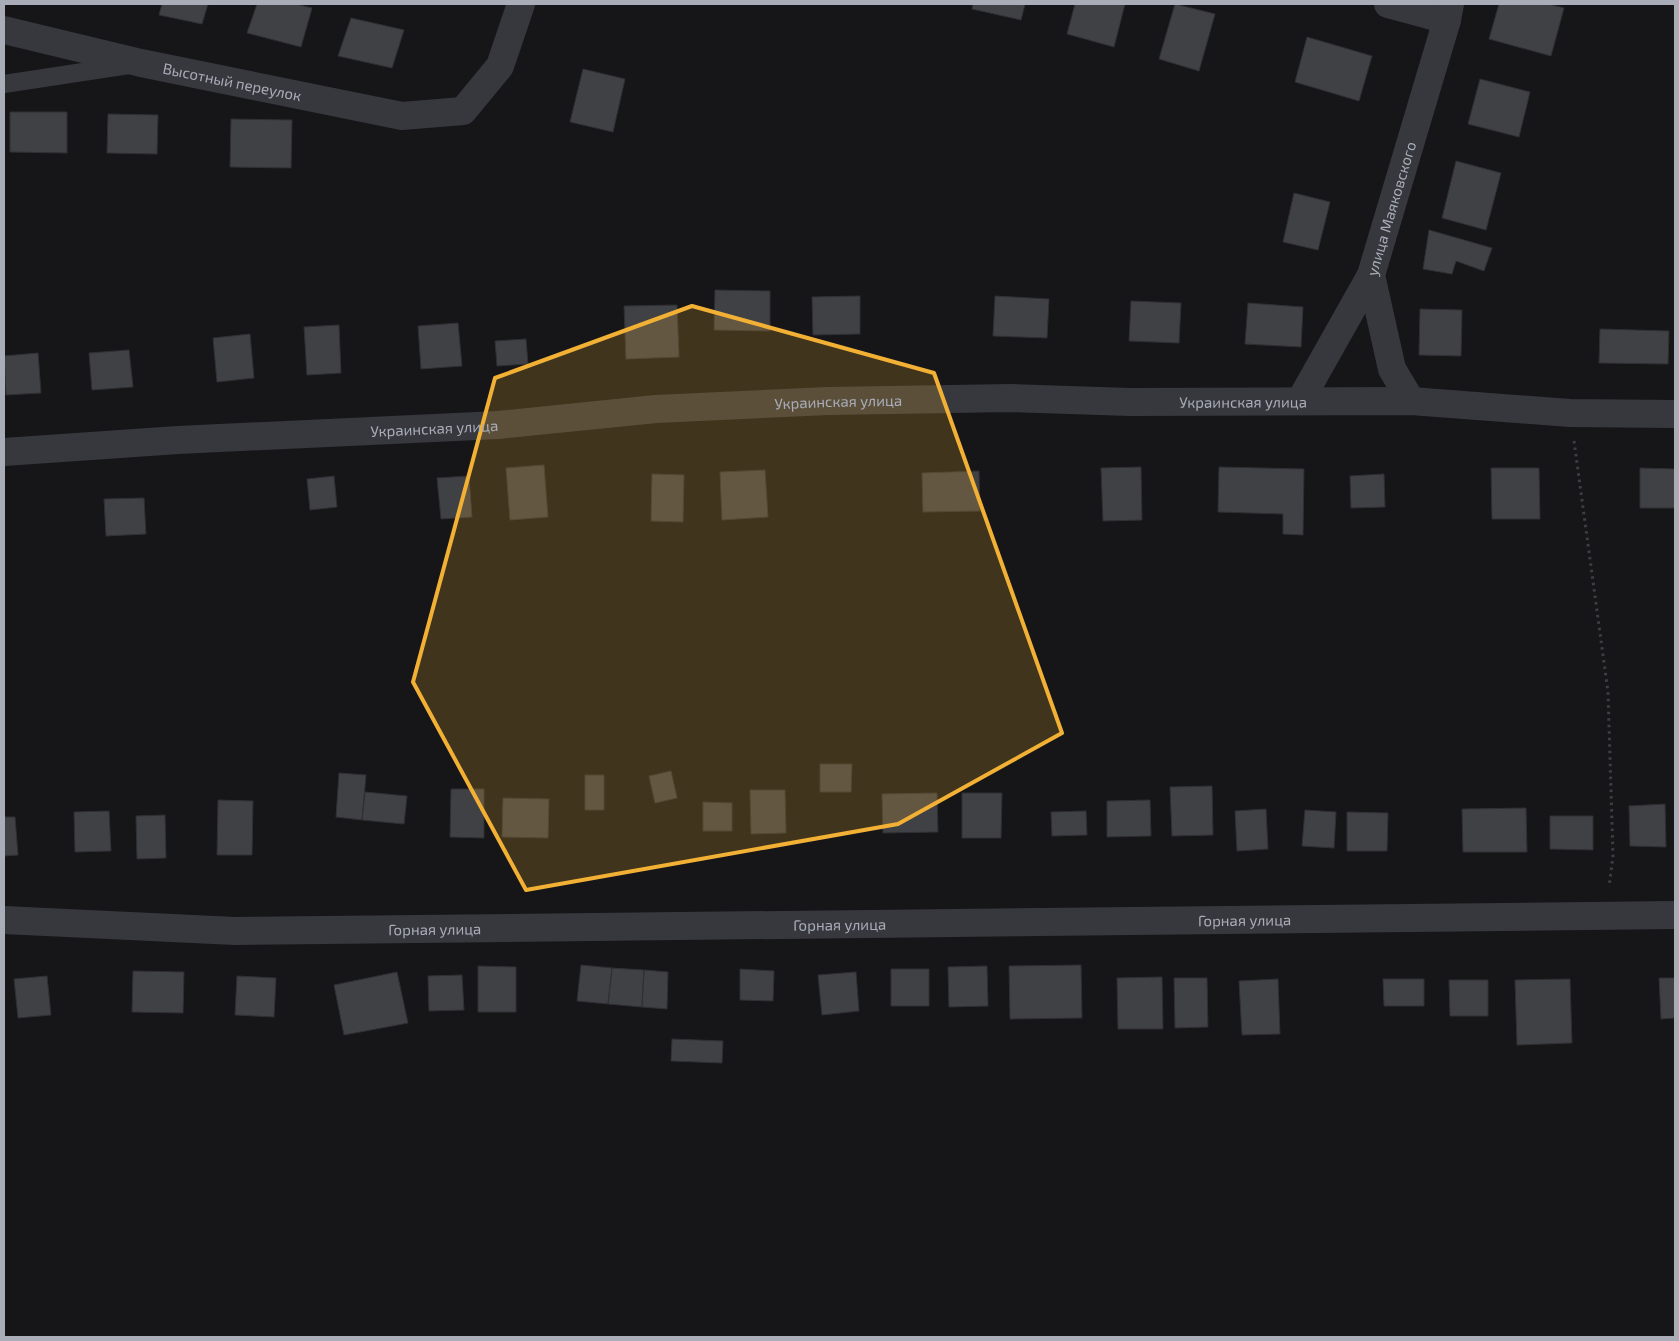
<svg xmlns="http://www.w3.org/2000/svg" width="1679" height="1341" font-family="'Exo 2',sans-serif">
<rect width="100%" height="100%" fill="#161618"/>
<path fill="#404145" stroke="#303034" d="M162,4h46l-6,20 -43,-9z
M257,4h39l16,4 -11,39 -54,-14z
M973,4h52l-4,16 -49,-11z
M1075,4h50l-11,43 -47,-13z
M1175,4l40,10 -16,57 -40,-12z
M1499,4h49l16,4 -13,48 -62,-17z
M351,18l53,12 -12,38 -54,-12z
M1307,37l65,19 -13,45 -64,-19z
M583,69l42,10 -12,53 -43,-10z
M1480,79l50,13 -11,45 -51,-13z
M10,112h57v41l-57,-1z
M108,114l50,1 -1,39 -50,-1z
M231,119l61,1 -1,48 -61,-1z
M1456,161l45,12 -15,57 -44,-12z
M1294,193l36,9 -12,48 -35,-8z
M1429,230l63,18 -8,23 -28,-10 -4,13 -29,-5z
M715,290l55,1v40l-56,-1z
M860,296v38l-47,1 -1,-38z
M995,296l54,3 -2,39 -54,-2z
M1131,301l50,2 -2,40 -50,-2z
M1248,303l55,4 -2,40 -56,-3z
M677,305l2,52 -53,2 -2,-53z
M1420,309l42,1 -1,46 -42,-1z
M458,323l4,43 -41,3 -3,-43z
M339,325l2,48 -34,2 -3,-48z
M1600,329l69,2 -1,33 -69,-1z
M250,334l4,44 -37,4 -4,-44z
M526,339l2,25 -31,2 -2,-25z
M129,350l4,37 -41,3 -3,-37z
M38,353l3,40 -35,2 -2,-39z
M544,465l4,52 -38,3 -4,-52z
M1141,467l1,53 -39,1 -2,-53z
M1219,467l85,2 -1,66 -20,-1v-20l-65,-2z
M1491,468h48l1,51h-48z
M1640,468l35,1v39h-35z
M765,470l3,47 -46,3 -2,-48z
M979,471l1,40 -57,1 -1,-39z
M652,474l32,1 -1,47 -32,-1z
M1384,474l1,33 -34,1 -1,-32z
M334,476l3,31 -27,3 -3,-31z
M469,476l3,41 -31,2 -4,-41z
M144,498l2,36 -40,2 -2,-37z
M820,764h32l-1,28h-31z
M671,771l6,27 -22,5 -6,-27z
M339,773l27,2 -4,45 -26,-3z
M585,775h19v35h-19z
M1212,786l1,49 -41,1 -2,-49z
M451,789h33v49l-34,-1z
M750,790h35l1,43 -35,1z
M365,792l42,4 -3,28 -42,-4z
M937,793l1,39 -55,1 -1,-39z
M962,793h40l-1,45h-39z
M503,798l46,1 -1,39 -46,-1z
M218,800l35,1 -1,54h-35z
M1150,800l1,36 -44,1v-36z
M703,802l29,1v28h-29z
M1665,804l1,43 -36,-1 -1,-40z
M1526,808l1,44h-64l-1,-43z
M1266,809l2,40 -31,2 -2,-40z
M1305,810l31,2 -2,36 -32,-2z
M109,811l2,40 -36,1 -1,-40z
M1086,811l1,24 -35,1 -1,-24z
M1347,812l41,1 -1,38h-40z
M165,815l1,43 -29,1 -1,-43z
M1550,816h43v34l-43,-1z
M4,817h11l3,38 -14,1z
M581,965l31,3 -4,36 -31,-3z
M1081,965l1,53 -72,1 -1,-53z
M478,966l38,1v45h-38z
M987,966l1,40 -39,1 -1,-40z
M612,968l32,2 -2,37 -34,-3z
M740,969l34,2 -1,30 -33,-1z
M891,969h38v37h-38z
M644,970l24,2 -1,37 -25,-2z
M133,971l51,1 -1,41 -51,-1z
M397,972l11,51 -64,12 -10,-50z
M856,972l3,39 -37,4 -4,-40z
M462,975l2,35 -35,1 -1,-35z
M47,976l4,39 -33,3 -4,-39z
M237,976l39,2 -2,39 -39,-2z
M1162,977l1,52h-45l-1,-51z
M1174,978h33l1,49 -33,1z
M1659,978h16v40l-14,1z
M1278,979l2,55 -38,1 -3,-54z
M1383,979h41v27h-40z
M1570,979l2,64 -55,2 -2,-65z
M1449,980h39v36h-38z
M672,1039l51,2 -1,22 -51,-2z"/>
<g fill="none" stroke-linecap="round" stroke-linejoin="round">
<path stroke="#3d3f44" stroke-width="3" stroke-dasharray="2.5 4" stroke-linecap="butt" d="M1574,441l34,251 5,164 -4,31"/>
<path stroke="#37383d" stroke-width="18" d="M4,84l125,-19"/>
<g stroke="#37383d" stroke-width="28">
<path d="M1388,4l59,16"/>
<path id="s1" d="M4,30l137,33 261,53 61,-5 37,-45 21,-62"/>
<path d="M1371,275l21,94 19,32"/>
<path id="s2" d="M1300,401l71,-126 76,-255 3,-16"/>
<path id="s3" d="M4,452l174,-12 320,-15 158,-16 172,-8 184,-3 118,4 281,-1 159,12 105,1"/>
<path id="s4" d="M4,920l231,11 1440,-16"/>
</g>
</g>
<path fill="#f2b134" fill-opacity="0.2" stroke="#f2b134" stroke-width="4" stroke-linejoin="round" d="M692,306l242,67 128,360 -164,91 -372,66 -113,-208 82,-304z"/>
<g text-anchor="middle" dominant-baseline="central" stroke-width="4.5" stroke-linejoin="round" paint-order="stroke">
<g font-size="15" fill="#a8adb8" stroke="#111113">
<text stroke="none"><textPath href="#s1" startOffset="234">Высотный переулок</textPath></text>
<text stroke="none"><textPath href="#s2" startOffset="214">улица Маяковского</textPath></text>
<text stroke="none"><textPath href="#s3" startOffset="836">Украинская улица</textPath></text>
<text stroke="none"><textPath href="#s3" startOffset="1241">Украинская улица</textPath></text>
<text stroke="none"><textPath href="#s3" startOffset="431">Украинская улица</textPath></text>
<text stroke="none"><textPath href="#s4" startOffset="1241">Горная улица</textPath></text>
<text stroke="none"><textPath href="#s4" startOffset="836">Горная улица</textPath></text>
<text stroke="none"><textPath href="#s4" startOffset="431">Горная улица</textPath></text>
</g>
</g>
<rect width="1679" height="1341" fill="none" stroke="#a8adb8" stroke-width="10"/>
</svg>
